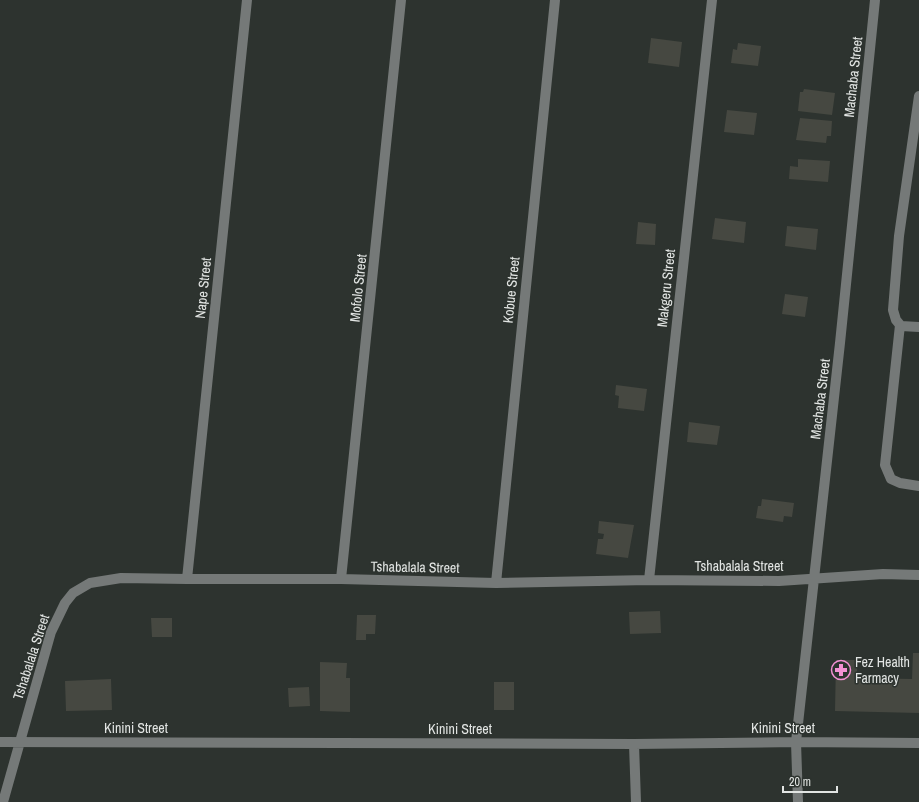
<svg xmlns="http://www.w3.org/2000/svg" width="919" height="802" font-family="'Archivo Narrow',sans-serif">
<rect width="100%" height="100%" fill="#2d332f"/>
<path fill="#464841" d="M651,38l31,4 -3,25 -31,-4z
M738,43l23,3 -3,20 -27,-3 2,-14 4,1z
M804,89l31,4 -3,22 -34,-4 2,-19h3z
M727,110l30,3 -3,22 -30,-3z
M800,118l32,3 -1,15h-4l-1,7 -30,-3z
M798,159l32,2 -2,21 -39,-3 1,-13 8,1z
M715,218l31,4 -2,21 -32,-4z
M638,222l18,2 -1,21 -19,-1z
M787,226l31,3 -2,21 -31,-4z
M785,294l23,3 -3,20 -23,-3z
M616,385l31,4 -3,22 -26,-3 1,-12 -4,-1z
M689,422l31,4 -3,19 -30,-3z
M762,499l32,4 -2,14 -8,-1 -1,6 -27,-4 2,-12h3z
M599,521l35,4 -6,33 -32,-4 2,-15h5l1,-5 -6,-1z
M660,611l1,22 -31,1 -1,-22z
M357,615h19l-1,19h-9v6h-10z
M151,618h21v19h-20z
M913,653h6v60l-84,-2 1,-51h21v18l55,1z
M320,662l27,1 -1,15h4v34l-30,-1z
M111,679l1,31 -46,1 -1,-30z
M494,682h20v28h-20z
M309,687l1,19 -21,1 -1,-19z"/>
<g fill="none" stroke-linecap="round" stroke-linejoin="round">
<path stroke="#757978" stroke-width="10" d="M919,96l-20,140 -6,74 3,10 5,6 18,1
M900,325l-15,140 6,14 9,4 19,3
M187,579l60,-579
M341,579l60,-579
M649,580l63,-580
M496,583l59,-583
M0,742l634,2 162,-2 123,1
M634,744l2,58
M3,802l48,-170 14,-29 8,-10 17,-10 31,-5 66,1h154l155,4 153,-3 130,1 104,-7 36,1
M798,802l-2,-60 44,-399 35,-343"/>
</g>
<defs>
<g id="pharmacy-ring" transform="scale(1)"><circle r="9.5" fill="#2d332f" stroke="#f491d4" stroke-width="1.5"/><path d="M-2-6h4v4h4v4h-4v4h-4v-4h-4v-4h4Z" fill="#f491d4"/></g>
</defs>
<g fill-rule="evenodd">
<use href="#pharmacy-ring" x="841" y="670"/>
</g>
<g text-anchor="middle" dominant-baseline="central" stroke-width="3" stroke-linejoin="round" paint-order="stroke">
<g font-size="14" fill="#e2e5e3" stroke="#2d332f">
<text transform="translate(853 77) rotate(-84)">Machaba Street</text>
<text transform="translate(203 288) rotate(-84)">Nape Street</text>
<text transform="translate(358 288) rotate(-84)">Mofolo Street</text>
<text transform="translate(666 288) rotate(-84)">Makgeru Street</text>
<text transform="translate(511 290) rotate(-84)">Kobue Street</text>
<text transform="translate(820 399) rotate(-83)">Machaba Street</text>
<text x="739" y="566">Tshabalala Street</text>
<text transform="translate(415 567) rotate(1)">Tshabalala Street</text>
<text transform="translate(31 657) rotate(-72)">Tshabalala Street</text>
<text x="136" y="728">Kinini Street</text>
<text x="783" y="728">Kinini Street</text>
<text x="460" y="729">Kinini Street</text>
</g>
<g font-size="14" fill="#e2e5e3" stroke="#2d332f" text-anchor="start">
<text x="855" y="662">Fez Health<tspan x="855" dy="16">Farmacy</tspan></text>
</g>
</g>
<path d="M783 786v6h54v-6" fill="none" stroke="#e2e5e3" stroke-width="2"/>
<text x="789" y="786" font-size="12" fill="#e2e5e3" stroke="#2d332f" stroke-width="3" paint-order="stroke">20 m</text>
</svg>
